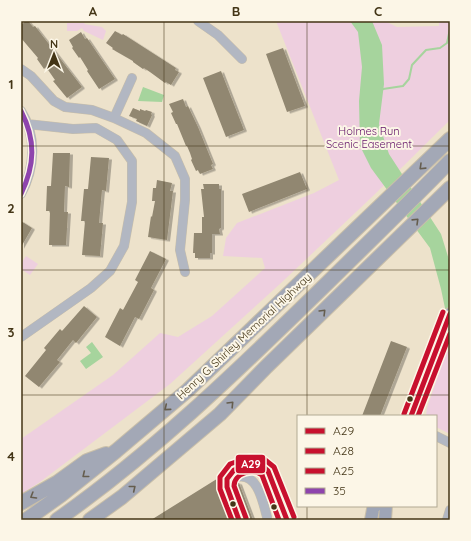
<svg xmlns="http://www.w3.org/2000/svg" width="471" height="541" font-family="Quicksand,sans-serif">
<defs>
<filter id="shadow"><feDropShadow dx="3" dy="1.5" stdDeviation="0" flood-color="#0004"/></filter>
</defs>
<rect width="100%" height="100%" fill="#ede2cb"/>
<path fill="#eecfdf" d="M276,21h109l12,6 42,-1v-5h11v99l-76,75 -93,88 -111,101 -130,98 -19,12v-55l92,-64 47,-42 18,4 34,-21 53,-48 -3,-10 -39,-2 3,-18 11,-15 77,-30 25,-13z
M67,23h18l-1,1 18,3 4,4 -3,9 -19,-9 -2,-3 -5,3h-10z
M26,256l12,8 -8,11 -9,-6v-5z
M450,341v93l-14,-7v-11h-10l1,-8z"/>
<path fill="#a6d49d" d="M350,21h22l10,24 2,39 -5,40 10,30 52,80 9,29v69l-9,-43 -11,-41 -59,-80 -11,-22 -1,-45 3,-34 -4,-35z
M143,87l21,8 -2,7 -24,-1z
M92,342l11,15 -17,12 -6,-8 11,-8 -5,-6z"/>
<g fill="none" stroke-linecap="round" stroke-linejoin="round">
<path stroke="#a6d49d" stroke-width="2" d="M382,90l1,-1 20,-3 6,-7 3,-14 14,-15 14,-2 7,-5 3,-14"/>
</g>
<path fill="#918771" filter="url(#shadow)" d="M26,21h2l5,6 2,-1 47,61 -15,11 -14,-17 2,-1 -9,-13 -2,2 -7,-10 1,-1 -17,-20v-13z
M115,31l7,4 1,-1 53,34 -1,2 4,2 -8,13 -5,-3 -1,1 -15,-11 -6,-4 -1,1 -10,-7v-1l-21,-12 1,-1 -7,-5z
M81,32l4,7 2,-1 28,41 -16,10 -12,-18 1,-1 -8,-13 -1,1 -7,-10 1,-1 -4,-7z
M283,48l22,58 -18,6 -21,-58z
M221,71l23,59 -18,7 -23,-59z
M183,99l3,8 2,-1 10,21 15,37 -2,1 2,4 -13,5 -2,-4 -2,1 -5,-11 1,-1 -2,-6 -3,-7h-1l-9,-22h-1l-5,-11 2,-1 -4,-8z
M133,108l7,3v-2l5,2 1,-1 6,2 -1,2 1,1 -5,11 -11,-5 1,-2 -8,-3z
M53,153h17l-1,34 -4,-1 -1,26h4l-2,33h-17l1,-34h-4l1,-25h4z
M91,157l18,1 -3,33 -4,-1 -3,33h4l-3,33 -18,-1 3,-34h-4l3,-32h4z
M300,172l7,17 -58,23 -7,-18z
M157,180l15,3 -2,8h3l-6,49 -19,-3 3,-21 1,1 3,-16h-3l1,-13h3z
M203,184h16v5h2v39l-2,1 1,5h-8v19h-2v5h-15v-5h-2l1,-20h8v-16h2l-3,-28h3z
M21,221l11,7 -11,19z
M150,251l16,8 -15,29 3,2 -15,29 -4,-2 -15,29 -15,-9 15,-29 3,2 15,-28 -3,-2z
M84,306l13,11 -21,26 -3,-3 -16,20 3,2 -21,25 -14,-11 21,-26 -2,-2 16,-19 2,2z
M391,341l16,6 -27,69h-18z
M228,472l3,3 1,6 3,1 4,1 14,37h-102z"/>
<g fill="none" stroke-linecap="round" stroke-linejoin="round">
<path stroke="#cbbfa7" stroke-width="9" stroke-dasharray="9 4.5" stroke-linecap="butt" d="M234,470l-7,9v8l12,33"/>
<g stroke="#c9bfa9" stroke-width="10">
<path id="minor" d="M198,21l20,14 24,24
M21,69l10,7 23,25 11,6 27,3 22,8 32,15 29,23 10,23v21l-5,50 5,22
M21,111c16,25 14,57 0,83
M114,118l18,-40
M21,337l70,-49 19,-17 14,-25 8,-44v-41l-15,-21 -21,-12 -23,1 -46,-5
M436,436l14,7
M234,470c8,-3 18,-9 27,-5 10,4 22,44 26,55
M237,477c21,-5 26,26 30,40
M447,520l3,-10"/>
</g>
<g stroke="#c9bfa9" stroke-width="14">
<path id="major" d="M411,416l39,-102
M371,520l2,-11 2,-3
M385,520l1,-14"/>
</g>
<g stroke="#c9bfa9" stroke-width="16">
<path id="highway" d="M21,503l37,-21 29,-21 19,-7
M26,520l35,-25 55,-44 72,-61 262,-251
M57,520c94,-66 176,-145 258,-225 45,-44 90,-88 135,-134
M90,520l32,-23 98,-83 46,-47 184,-179"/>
</g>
<use href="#minor" stroke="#b2b7c2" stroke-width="9"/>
<use href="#major" stroke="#9ea5b6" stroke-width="12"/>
<use href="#highway" stroke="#a3a8b6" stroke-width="14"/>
<g stroke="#fcf6e7" stroke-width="8">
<path id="bus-1" d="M411,416l39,-102
M239,520l-12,-33v-8l7,-9 16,-6 11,1 7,6 19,49"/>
</g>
<g stroke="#fcf6e7" stroke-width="8">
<path id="bus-2" d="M418,416l32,-82
M246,518l-12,-32c0,-13 19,-18 28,-11l17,45"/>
</g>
<g stroke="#fcf6e7" stroke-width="8">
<path id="bus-3" d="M404,414l39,-102
M232,520l-12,-31v-12l10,-13 20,-7 14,2 10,8 20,50"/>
</g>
<g stroke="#fcf6e7" stroke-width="8">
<path id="bus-4" d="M21,111c15,29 14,54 0,83"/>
</g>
<use href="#bus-1" stroke="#c8102e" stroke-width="5"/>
<use href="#bus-2" stroke="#c8102e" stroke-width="5"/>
<use href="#bus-3" stroke="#c8102e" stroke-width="5"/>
<use href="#bus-4" stroke="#8e44ad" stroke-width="5"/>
</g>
<defs><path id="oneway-chevron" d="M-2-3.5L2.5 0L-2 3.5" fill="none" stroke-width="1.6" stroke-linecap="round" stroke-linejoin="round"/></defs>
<g stroke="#655d4e">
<use href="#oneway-chevron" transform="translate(422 167) rotate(136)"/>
<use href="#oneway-chevron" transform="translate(416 221) rotate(-44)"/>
<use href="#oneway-chevron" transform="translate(323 312) rotate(-45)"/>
<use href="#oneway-chevron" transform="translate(231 404) rotate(-46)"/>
<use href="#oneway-chevron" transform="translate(167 408) rotate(140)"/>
<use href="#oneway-chevron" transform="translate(85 475) rotate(141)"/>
<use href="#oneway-chevron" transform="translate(133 488) rotate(-39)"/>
<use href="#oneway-chevron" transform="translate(33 496) rotate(149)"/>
</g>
<path fill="none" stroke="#433516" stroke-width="1" stroke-opacity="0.55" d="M164,21v499M307,21v395M21,146h429M21,270h429M21,395h429M307,506v14"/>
<g fill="#433516" stroke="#fcf6e7" stroke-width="1.5">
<circle cx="410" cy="399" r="3.5"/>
<circle cx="233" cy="504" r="3.5"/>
<circle cx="274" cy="507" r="3.5"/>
</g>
<g text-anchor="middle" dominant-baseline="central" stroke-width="4" stroke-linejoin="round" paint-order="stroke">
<g font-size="11" fill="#611167" stroke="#fcf6e7">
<text x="369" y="131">Holmes Run<tspan x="369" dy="13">Scenic Easement</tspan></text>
</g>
<g font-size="11" fill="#433516" stroke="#fcf6e7">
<text transform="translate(244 336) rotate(-43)">Henry G. Shirley Memorial Highway</text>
</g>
</g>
<rect stroke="#fcf6e7" stroke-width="1.5" x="235" y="454" width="31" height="20" rx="4" fill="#c8102e"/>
<g font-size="11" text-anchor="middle" font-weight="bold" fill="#fff">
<text x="251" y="468">A29</text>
</g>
<rect width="471" height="541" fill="none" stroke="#fcf6e7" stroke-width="44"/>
<rect x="297" y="415" width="140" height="92" fill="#fcf6e7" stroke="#b2a993"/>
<rect x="305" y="428" width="20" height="6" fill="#c8102e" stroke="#b2a993"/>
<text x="333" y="435" font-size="12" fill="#433516">A29</text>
<rect x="305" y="448" width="20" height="6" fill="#c8102e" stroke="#b2a993"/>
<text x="333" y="455" font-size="12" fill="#433516">A28</text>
<rect x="305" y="468" width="20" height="6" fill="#c8102e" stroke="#b2a993"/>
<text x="333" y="475" font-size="12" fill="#433516">A25</text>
<rect x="305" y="488" width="20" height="6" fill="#8e44ad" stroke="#b2a993"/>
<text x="333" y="495" font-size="12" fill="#433516">35</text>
<g transform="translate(54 54)" stroke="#fcf6e7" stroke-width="3" paint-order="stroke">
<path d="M0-3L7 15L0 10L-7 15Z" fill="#433516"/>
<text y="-6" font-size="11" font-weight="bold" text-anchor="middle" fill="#433516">N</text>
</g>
<rect x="22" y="22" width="427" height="497" fill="none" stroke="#433516" stroke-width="1.5"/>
<g font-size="13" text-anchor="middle" font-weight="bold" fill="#433516">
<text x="93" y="16">A</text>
<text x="236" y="16">B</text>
<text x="378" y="16">C</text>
<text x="11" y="89">1</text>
<text x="11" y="213">2</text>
<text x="11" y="337">3</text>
<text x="11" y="461">4</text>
</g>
</svg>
